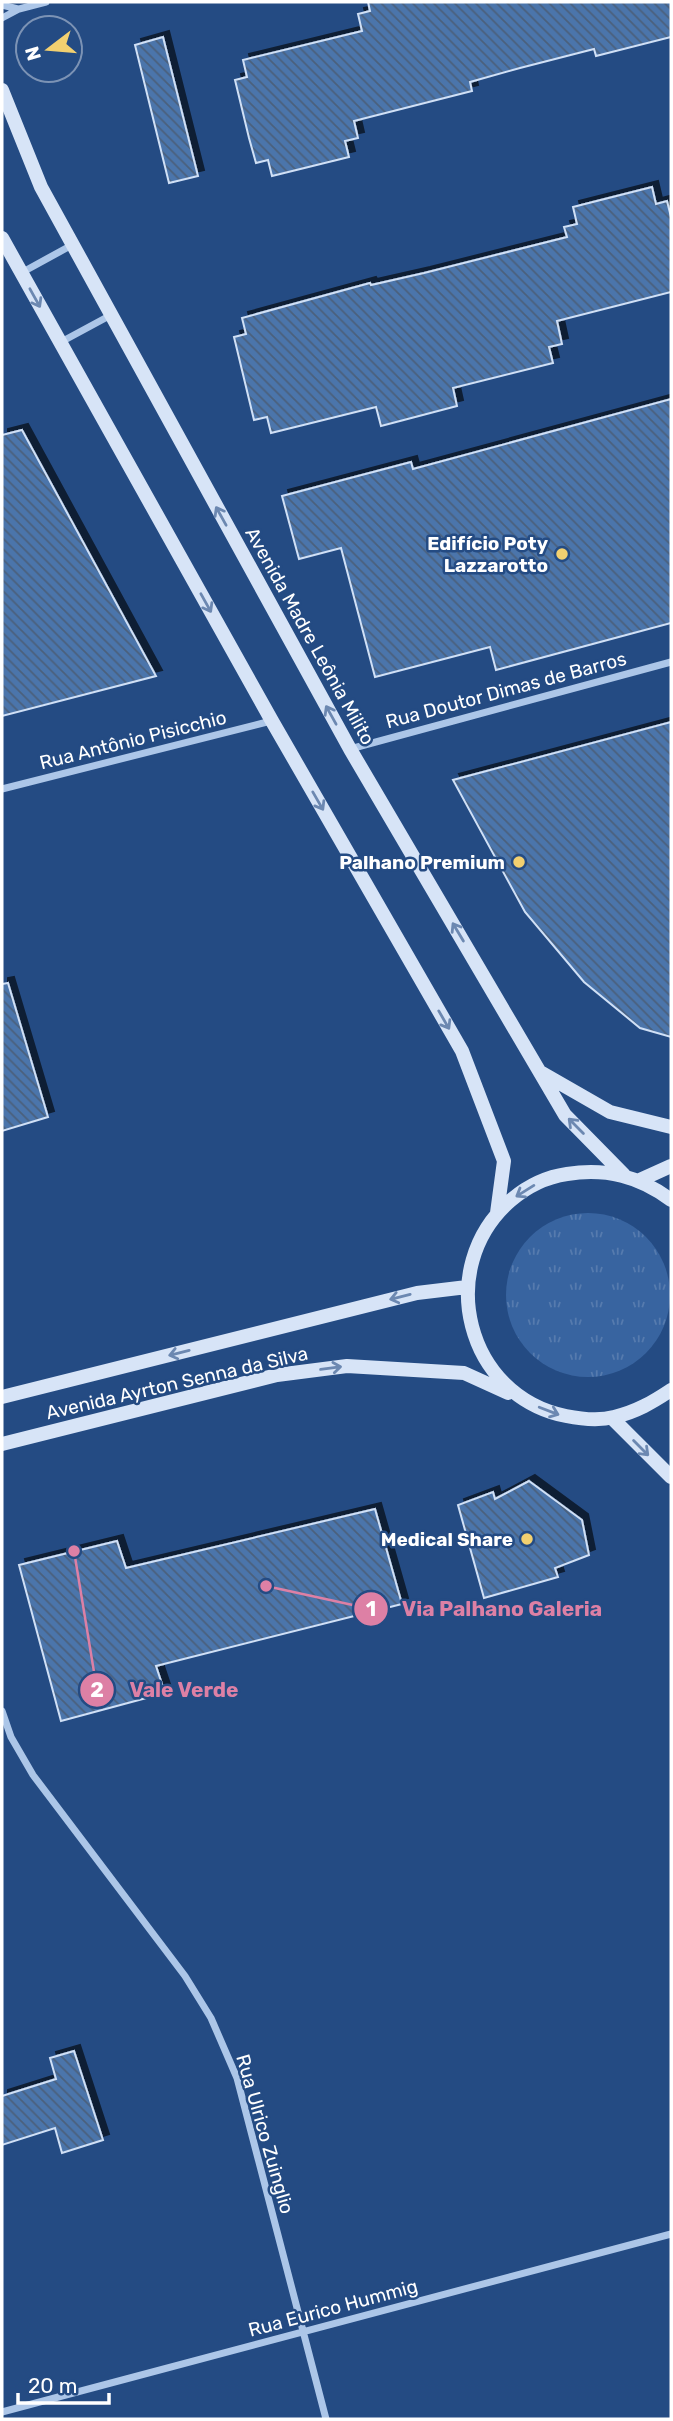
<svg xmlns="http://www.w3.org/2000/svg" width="673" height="2421" font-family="Rubik,sans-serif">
<defs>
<pattern id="grass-tufts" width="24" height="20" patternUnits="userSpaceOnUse" patternTransform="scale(1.75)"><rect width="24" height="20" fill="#3864a0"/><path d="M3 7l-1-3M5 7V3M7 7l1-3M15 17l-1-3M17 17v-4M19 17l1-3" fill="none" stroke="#567bae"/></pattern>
<pattern id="building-back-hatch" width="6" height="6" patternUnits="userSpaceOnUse" patternTransform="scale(1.75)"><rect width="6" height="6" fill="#4c75ab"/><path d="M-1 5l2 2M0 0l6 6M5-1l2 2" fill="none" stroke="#4c607c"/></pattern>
<filter id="shadow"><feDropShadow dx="6" dy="-6" stdDeviation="0" flood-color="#0009"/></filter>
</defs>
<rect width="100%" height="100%" fill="#244b83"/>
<path fill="url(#grass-tufts)" d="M506 1295a82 82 0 1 1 164 0a82 82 0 1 1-164 0Z"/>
<path fill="url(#building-back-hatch)" stroke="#d0e0f6" stroke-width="2" filter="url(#shadow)" d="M368,2h303v35l-75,19 -2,-7 -74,19 -50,14 2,9 -118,30 4,17 -13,3 4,16 -77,19 -4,-16 -12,3 -7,-25 -14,-58 12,-3 -4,-17 119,-29 -4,-17 12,-3z
M163,37l35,139 -29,7 -34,-138z
M652,187l4,17 11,-3 4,16v75l-114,29 5,23 -13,3 4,16 -100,25 4,18 -76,20 -5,-19 -105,26 -4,-16 -13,3 -20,-83 12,-3 -4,-16 128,-35 1,2 53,-12 143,-36 -3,-10 13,-3 -4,-17z
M671,399v224l-175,47 -6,-23 -115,30 -34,-129 -42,11 -17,-63 129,-34 2,7z
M22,430l134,246 -154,40v-281z
M671,722v315l-31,-9 -56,-46 -59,-70 -72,-132z
M8,983l40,134 -46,14v-147z
M529,1481l53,39 7,35 -34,13 3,9 -74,21 -26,-93 35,-13 2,7z
M375,1509l27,95 -246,62 9,27 -104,28 -42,-156 98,-24 9,27z
M74,2051l29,89 -41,13 -7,-25 -53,17v-49l54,-17 -6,-21z"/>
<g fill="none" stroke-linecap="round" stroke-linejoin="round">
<path stroke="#acc6e8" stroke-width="7" d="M2,5l16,4
M2,18l17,-9 27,-7
M21,273l51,-28
M61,342l50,-27
M350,749l321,-87
M2,789l269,-68
M2,1711l9,26 22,38 152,201 26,42 26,60 89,341
M2,2412l669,-178"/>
<path stroke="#d7e4f7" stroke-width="14" d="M2,90l39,97 309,562 215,366 59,60
M2,238l270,483 190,330 42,110 -7,52
M542,1073l68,39 61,15
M640,1180l31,-14
M671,1200c-32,-24 -65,-32 -104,-26 -21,3 -41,13 -57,27 -76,67 -44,195 56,215 15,3 33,5 48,1 22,-5 39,-15 57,-27
M2,1397l415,-104 50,-6
M612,1418l59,59
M2,1444l275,-69 70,-9 117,7 44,20"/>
</g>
<defs><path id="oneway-shaft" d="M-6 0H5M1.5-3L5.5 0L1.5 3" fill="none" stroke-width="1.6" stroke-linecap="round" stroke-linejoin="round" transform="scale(1.75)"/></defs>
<g stroke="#6c88b1">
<use href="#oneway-shaft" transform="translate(35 298) rotate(61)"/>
<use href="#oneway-shaft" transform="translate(221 516) rotate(-119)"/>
<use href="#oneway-shaft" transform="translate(206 603) rotate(61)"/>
<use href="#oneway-shaft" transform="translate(331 715) rotate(-119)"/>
<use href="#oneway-shaft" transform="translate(318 801) rotate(60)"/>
<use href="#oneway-shaft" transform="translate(458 932) rotate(-121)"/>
<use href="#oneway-shaft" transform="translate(444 1020) rotate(60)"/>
<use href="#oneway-shaft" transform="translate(576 1126) rotate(-135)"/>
<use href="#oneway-shaft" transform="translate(525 1191) rotate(148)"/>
<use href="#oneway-shaft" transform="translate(400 1297) rotate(166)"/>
<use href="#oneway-shaft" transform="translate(179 1353) rotate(166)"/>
<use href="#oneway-shaft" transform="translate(331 1368) rotate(-8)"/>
<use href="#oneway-shaft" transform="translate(549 1411) rotate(21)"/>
<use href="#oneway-shaft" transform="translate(641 1448) rotate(45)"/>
</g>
<g fill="#f2d070" stroke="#244b83" stroke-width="2.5">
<circle cx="562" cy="554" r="7"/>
<circle cx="519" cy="862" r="7"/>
<circle cx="527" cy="1539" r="7"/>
</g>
<g text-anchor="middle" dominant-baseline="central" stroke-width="5" stroke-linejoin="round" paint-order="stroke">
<g font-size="19" font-weight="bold" fill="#fff" stroke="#244b83" text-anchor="end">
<text x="548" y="543">Edifício Poty<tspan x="548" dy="22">Lazzarotto</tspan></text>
<text x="505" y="862">Palhano Premium</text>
<text x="513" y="1539">Medical Share</text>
</g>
<g font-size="19" fill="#fff" stroke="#244b83">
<text transform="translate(310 636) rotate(61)">Avenida Madre Leônia Milito</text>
<text transform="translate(506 690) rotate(-15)">Rua Doutor Dimas de Barros</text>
<text transform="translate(133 740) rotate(-14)">Rua Antônio Pisicchio</text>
<text transform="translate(177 1383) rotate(-13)">Avenida Ayrton Senna da Silva</text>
<text transform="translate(265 2134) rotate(74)">Rua Ulrico Zuinglio</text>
<text transform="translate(333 2308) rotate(-15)">Rua Eurico Hummig</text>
</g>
</g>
<path fill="none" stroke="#dd80a5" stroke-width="2.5" d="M266 1586L371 1609M74 1551L97 1690"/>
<g fill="#dd80a5" stroke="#244b83" stroke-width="2.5">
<circle cx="266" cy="1586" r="7"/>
<circle cx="74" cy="1551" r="7"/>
<circle cx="371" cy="1609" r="18"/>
<circle cx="97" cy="1690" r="18"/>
</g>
<g font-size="21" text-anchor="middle" font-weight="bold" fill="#fff">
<text x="371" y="1616">1</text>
<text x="97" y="1697">2</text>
</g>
<g font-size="21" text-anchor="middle" font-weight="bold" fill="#dd80a5" stroke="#244b83" stroke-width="5" stroke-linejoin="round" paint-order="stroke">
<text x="502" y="1616">Via Palhano Galeria</text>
<text x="184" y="1697">Vale Verde</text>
</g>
<rect width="673" height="2421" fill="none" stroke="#ffffff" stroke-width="7"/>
<g transform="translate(49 49) rotate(254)"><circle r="33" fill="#244b83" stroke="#7c93b5" stroke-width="2"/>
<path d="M0-5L12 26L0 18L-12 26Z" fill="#f2d070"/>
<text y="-10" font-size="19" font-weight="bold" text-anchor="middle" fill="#ffffff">N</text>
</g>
<path d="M18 2393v10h91v-10" fill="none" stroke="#ffffff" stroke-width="3.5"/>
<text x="28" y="2393" font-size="21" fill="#ffffff" stroke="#244b83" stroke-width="5" paint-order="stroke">20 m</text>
</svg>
